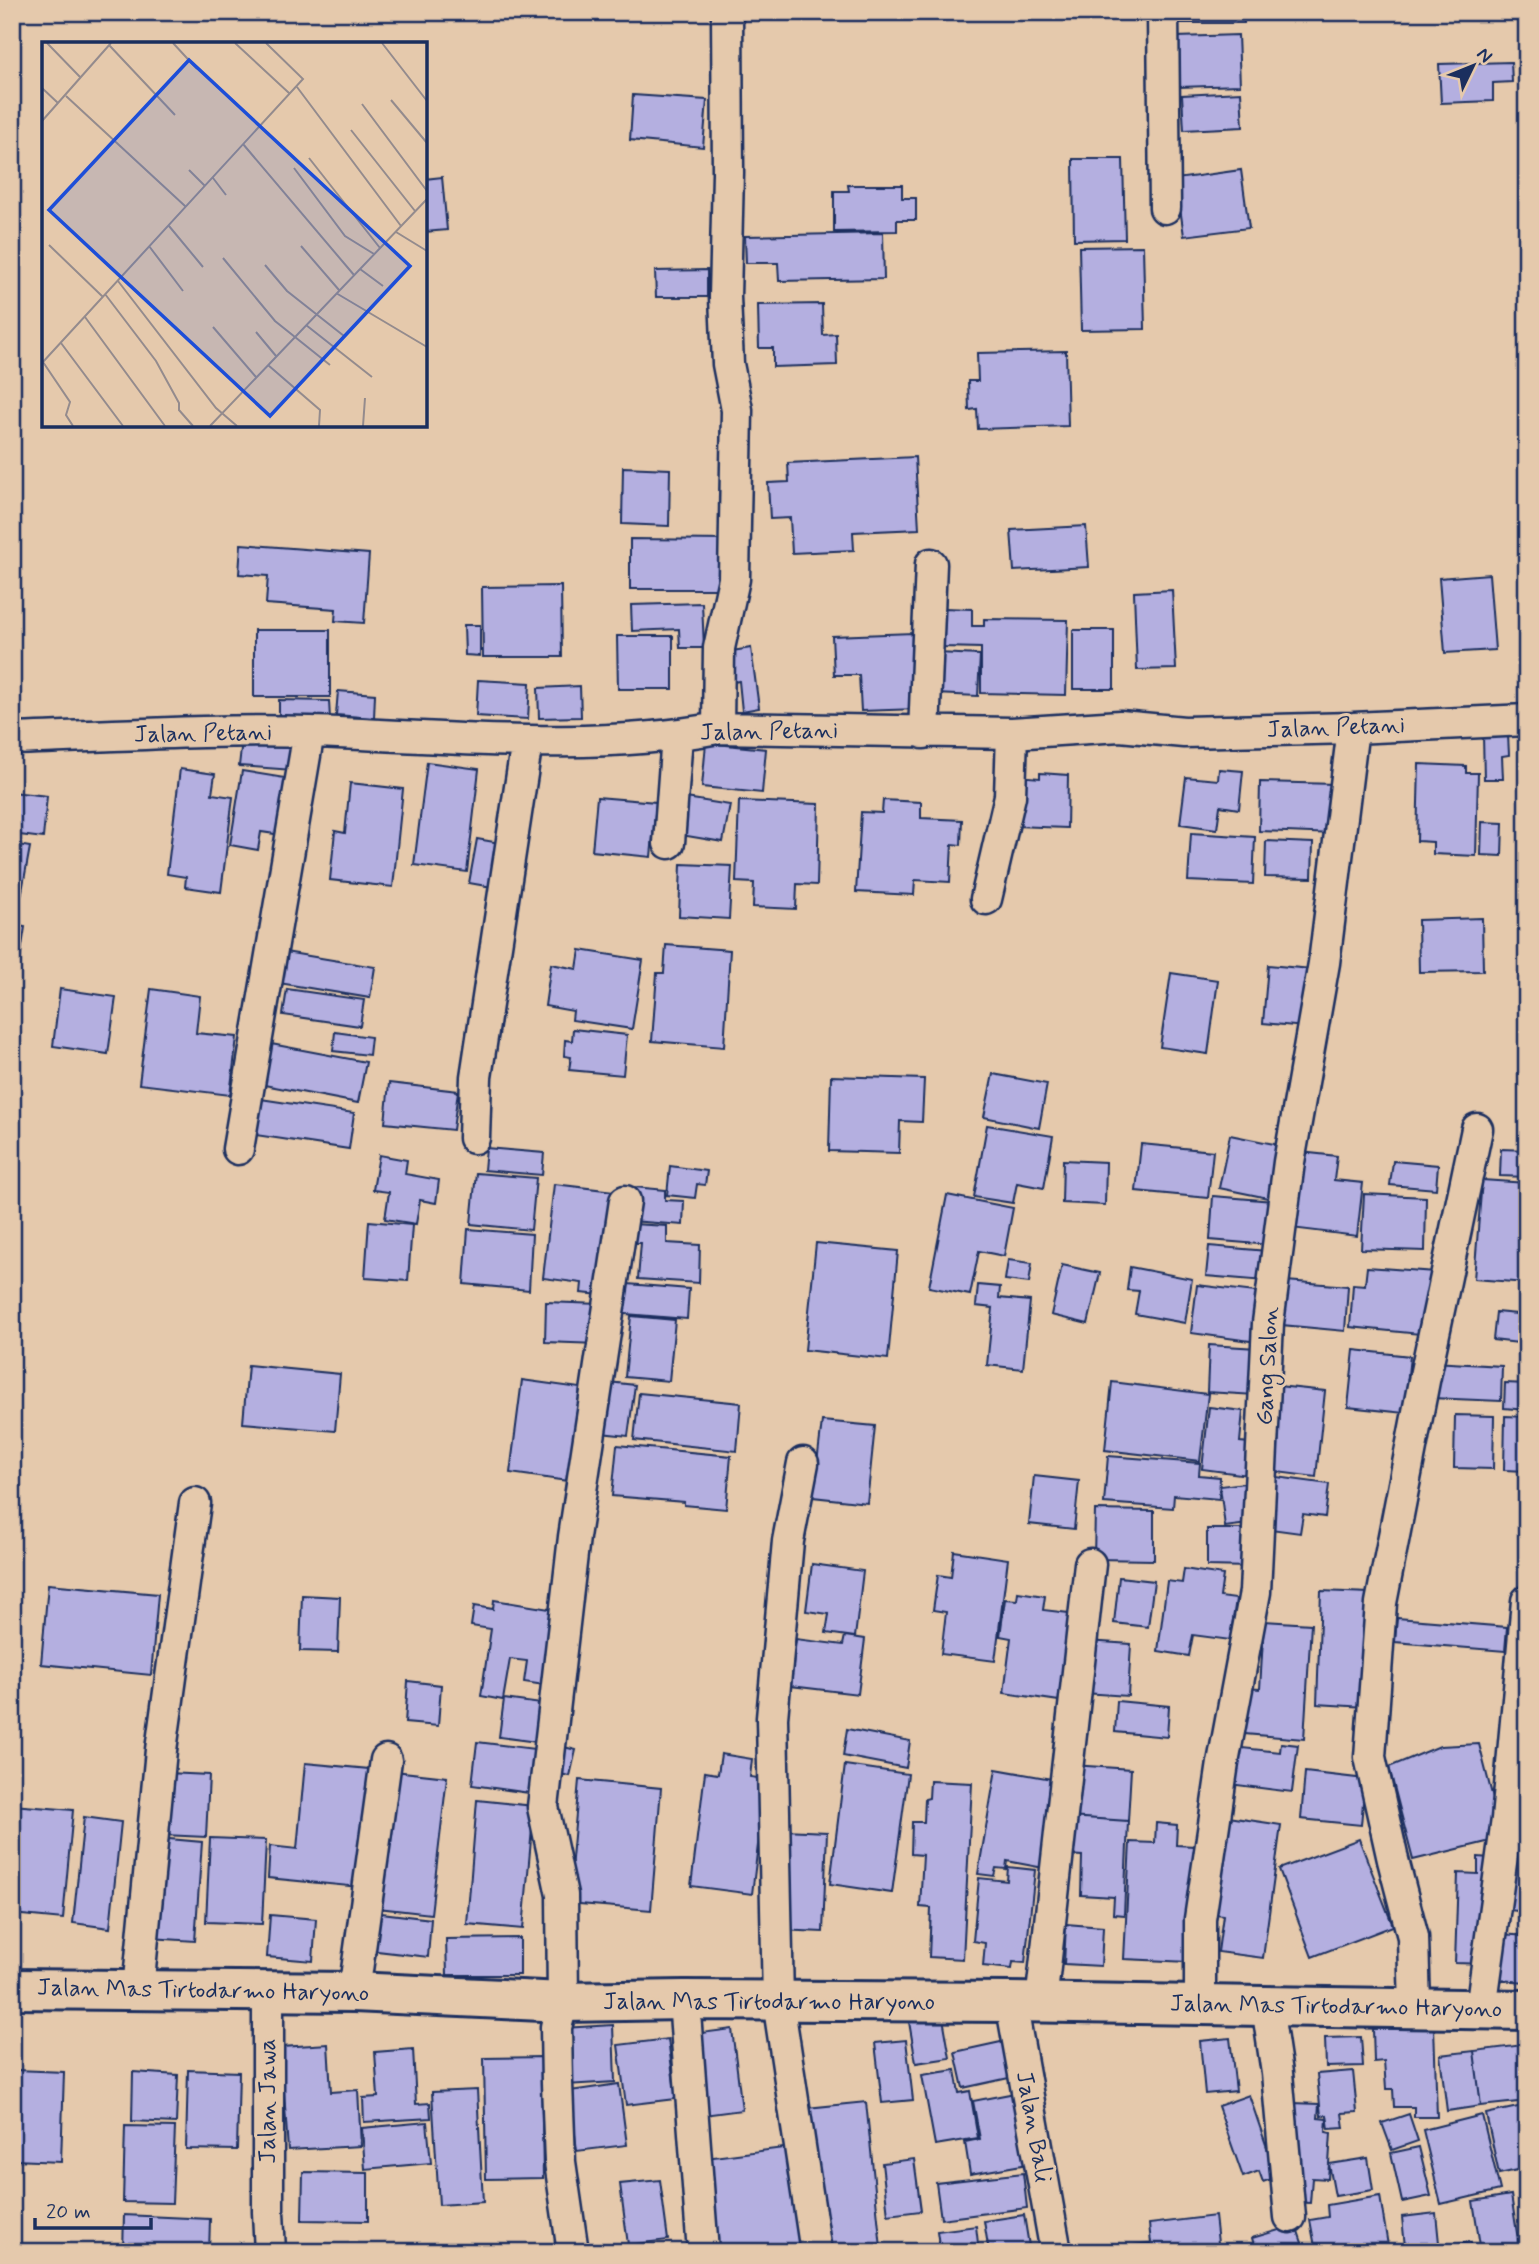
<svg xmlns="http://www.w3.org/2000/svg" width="1539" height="2264" font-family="Mynerve,sans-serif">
<rect width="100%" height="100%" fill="#e5c9ac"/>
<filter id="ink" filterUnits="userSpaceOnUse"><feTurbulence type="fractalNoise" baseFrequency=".0143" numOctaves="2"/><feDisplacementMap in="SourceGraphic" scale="14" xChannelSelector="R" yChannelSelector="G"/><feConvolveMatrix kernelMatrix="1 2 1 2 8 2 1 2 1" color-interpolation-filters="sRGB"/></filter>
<g filter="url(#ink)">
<path fill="#b4afe0" stroke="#1b2f5e" stroke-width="2" d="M1076,12h58l-58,3z
M1180,12h64v11h-64z
M1238,35l2,50 -61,2 -2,-50z
M1511,62l1,20 -19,1v18l-52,2 -2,-39z
M1241,92l2,35 -59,3 -2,-35z
M633,95l74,5 -4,47 -73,-7z
M1073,159h50l2,80 -51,1z
M1241,170l8,58 -65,8 -8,-57z
M442,177l5,53 -22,2v-53z
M848,185h54v13h14v22h-19v11l-63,1v-41h15z
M883,233l1,46 -105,2 -1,-18h-32l-1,-27z
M1143,246l2,83 -64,1 -2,-83z
M707,270v27h-51l-1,-26z
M822,304l1,31 13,-1 1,31 -64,2v-19h-14l-1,-43z
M1066,351l2,75 -90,3 -1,-20 -8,1 -1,-29h10l-1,-28z
M915,457l4,72 -66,3 1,18 -62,3 -2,-35 -20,1 -2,-36 21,-1 -1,-19z
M623,467l47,2 -1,57 -47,-2z
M1086,526l3,41 -75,4 -3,-41z
M630,539l98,1v49h-98z
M241,544l128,10 -5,69 -29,-2 1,-12 -70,-5 2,-28 -29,-2z
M1489,574l6,76 -50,3 -6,-75z
M561,586l1,71h-79l-1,-70z
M1172,590l4,79 -39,1 -3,-78z
M702,603l2,45h-24l-1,-19 -47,2 -1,-26z
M943,608l29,1v17h12v-7l84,1 -2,75 -85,-2v-45l-38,-1z
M464,625h16v31l-15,-1z
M254,630h76v67h-76z
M1073,630h41v59h-41z
M913,633l4,76 -56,2 -2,-36h-25l-2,-39z
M617,636h56v53h-55z
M751,648l8,60 -17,3 -3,-30 -10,2 -3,-31z
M937,653l43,2 -2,41 -43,-2z
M478,680l52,3 -2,36 -52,-3z
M580,686l1,31 -42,1 -1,-30z
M338,691l37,3 -1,24 -38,-3z
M279,700l50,1 1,18h-51z
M1483,735h25l1,20 -7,1 1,23h-19z
M242,740l53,5 -2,25 -54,-4z
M706,743l60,6 -4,44 -60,-6z
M427,762l52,7 -12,103 -53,-7z
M1419,764l47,2v7h12l-2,83 -43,-2v-12l-16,-1z
M180,769l35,5 -3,20 21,3 -12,95 -36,-5 1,-10 -19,-3z
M1219,769l24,2 -4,38 -19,-3 -3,23 -37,-5 6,-47 32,3z
M242,771l49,8 -9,56 -21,-3 -3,18 -28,-5z
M1040,773l28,2 -1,53 -52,-2 2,-50 23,2z
M1260,782l75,2 -1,50 -75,-3z
M350,783l53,6 -10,98 -63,-7 5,-49 10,2z
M12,792l35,4 -4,42 -31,-4z
M597,797l59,5 -5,55 -59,-6z
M686,798l44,7 -7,37 -42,-7z
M883,800l38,2v16l41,2 -1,25 -9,-1 -2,38 -35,-2 -1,15 -58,-3 5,-80 21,1z
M739,801l80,3 -2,81 -20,-1 -1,25 -43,-2 1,-24 -18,-1z
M1482,822l21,1 -1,33 -21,-1z
M1191,833l64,4 -2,47 -65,-3z
M477,839l23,4 -8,44 -23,-4z
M1266,841l47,2 -1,35 -47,-1z
M12,844l18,3 -13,72 -5,-1z
M681,864l51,2 -3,53 -50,-3z
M1482,918l1,53 -64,1 -1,-52z
M12,925l13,2 -6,39 -7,-1z
M666,945l64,5 -6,97 -72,-6 5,-68h7z
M580,950l63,10 -11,69 -60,-9 1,-9 -28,-5 6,-42 26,5z
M285,952l90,15 -5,31 -91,-15z
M1268,965l43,4 -6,58 -42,-4z
M1171,973l47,7 -10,74 -48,-7z
M60,989l56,8 -8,57 -55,-8z
M151,989l49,7 -4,37 41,4 -7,58 -91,-11z
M287,989l77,11 -4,26 -77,-11z
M573,1029l54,6 -4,40 -54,-5 2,-13 -7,-1 1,-16 7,1z
M335,1032l36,5 -2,18 -36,-4z
M266,1043l100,19 -8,41 -99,-19z
M993,1074l54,10 -8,44 -55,-11z
M831,1076l93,3 -2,43 -22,-1 -1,32 -70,-2z
M389,1083l69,8 -5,39 -68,-7z
M254,1098l100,15 -5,36 -100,-15z
M987,1125l66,11 -9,52 -27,-5 -4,20 -39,-6z
M1230,1135l54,11 -11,53 -54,-11z
M1141,1144l72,7 -5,47 -72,-7z
M486,1148l58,5 -2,22 -58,-5z
M1501,1149l26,1v27l-27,-1z
M1300,1152l37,4 -3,24 29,3 -6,53 -66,-8z
M379,1155l28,5 -2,14 34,6 -3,23 -16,-3 -4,24 -31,-5 4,-27 -16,-2z
M1063,1160l43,2 -1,43 -43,-2z
M1393,1161l45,4 -2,24 -46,-4z
M670,1166l37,5 -2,14 -8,-1 -2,14 -28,-3z
M476,1173l60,5 -5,52 -60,-6z
M1482,1180l45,3v100l-53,-4z
M554,1184l59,7 -12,104 -20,-2 1,-10 -39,-5z
M634,1187l31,3v10l19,1 -1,24 -52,-4z
M1364,1194l62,3 -1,54 -64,-2z
M947,1195l66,13 -9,48 -25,-5 -9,44 -41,-8z
M1213,1196l60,5 -3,44 -60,-5z
M369,1221l43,4 -4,56 -43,-3z
M632,1224l35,2v17l33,2 -1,38 -61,-4 3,-36h-10z
M468,1229l64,5 -3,56 -65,-6z
M816,1243l82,8 -10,108 -83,-9z
M1209,1246l58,5 -2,30 -59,-5z
M1008,1260l24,3 -3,20 -24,-3z
M1062,1265l38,8 -12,51 -37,-9z
M1130,1267l62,12 -7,44 -50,-9 4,-23 -12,-1z
M1367,1267l68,5 -5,63 -80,-8 3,-43 12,1z
M1286,1281l62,5 -3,45 -63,-6z
M615,1283l74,6 -2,30 -74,-6z
M978,1285l22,2 -1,11 31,3 -7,68 -36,-4 6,-57 -17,-2z
M1197,1285l67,8 -6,49 -67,-9z
M546,1302l54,2 -2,40 -53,-2z
M1496,1312l31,3v29l-34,-4z
M631,1316l44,4 -6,61 -44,-4z
M1209,1345l48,3 -2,47 -48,-3z
M1354,1350l56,6 -6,57 -56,-6z
M1433,1362l69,4 -1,35 -70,-3z
M248,1365l92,9 -5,57 -92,-8z
M522,1380l58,8 -12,93 -58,-8z
M608,1382l27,3 -7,51 -27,-3z
M1112,1382l96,12 -8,67 -95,-11z
M1505,1383l22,1v26l-23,-2z
M1278,1386l47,5 -9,86 -47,-6z
M639,1393l102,10 -4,48 -103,-11z
M1209,1407l34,4 -3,31 10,1 6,33 -54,-7z
M1455,1415l39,1 -1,53 -39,-1z
M1505,1416l22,1v54l-23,-1z
M822,1421l53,5 -8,77 -54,-6z
M617,1445l114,11 -5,53 -42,-4v-3l-72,-6z
M1108,1456l92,7 -1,12 21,2 -1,22 -45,-4 -1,13 -69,-5z
M1034,1476l45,5 -5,48 -45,-5z
M1269,1476l60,8 -4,33 -22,-3 -3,19 -37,-5z
M1253,1482l-5,42 -23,3 -5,-41z
M1095,1510l59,1v49l-60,-1z
M1207,1529h43l-1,38 -42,-1z
M954,1551l54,8 -13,102 -54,-7 5,-42 -13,-2 5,-35 13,2z
M812,1564l51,7 -8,66 -29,-4 3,-19 -23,-3z
M1184,1569l39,6 -3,22 16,2 -6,41 -37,-5 -4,21 -31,-5 9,-70 15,2z
M1119,1577l35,4 -6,46 -34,-4z
M48,1584l110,10 -7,81 -110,-11z
M1321,1591l49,2 -5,114 -48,-3z
M1018,1592l27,4 -2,14 34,4 -11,88 -62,-9 7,-55 -11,-2 5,-37 12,1z
M302,1595l38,2 -2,55 -38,-1z
M494,1600l68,11 -11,75 -27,-4 3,-21 -17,-2 -7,41 -22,-4 10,-67 -20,-3 3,-20 19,3z
M1397,1618l110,9 -2,24 -110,-9z
M1264,1621l47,3 -7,115 -71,-6 11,-45 16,1z
M845,1636l20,3 -7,55 -67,-8 5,-47 47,6z
M1087,1641l44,3 -3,52 -44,-3z
M408,1681l33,4 -3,41 -33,-3z
M504,1699l45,6 -5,38 -45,-6z
M1117,1701l52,5 -2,31 -52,-5z
M847,1729l63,12 -4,27 -63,-12z
M477,1742l66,8 -6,44 -65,-9z
M1281,1743l17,2 -6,47 -63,-8 4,-37 47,5z
M1479,1744l24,94 -90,22 -24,-93 51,-21z
M560,1746l16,4 -6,26 -16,-3z
M721,1754l31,5 -2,18 16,2 -14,115 -61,-8 14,-114 13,2z
M305,1763l64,6 -10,118 -91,-9 2,-32 27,3z
M845,1765l63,9 -16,119 -62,-9z
M1072,1765l59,4 -3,52 -59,-4z
M996,1769l67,12 -14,88 -42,-8 -1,8 -10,-1 -2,8 -16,-2z
M394,1771l53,6 -16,137 -53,-6z
M1305,1772l60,7 -4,46 -60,-6z
M167,1773l42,2 -3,62 -42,-2z
M579,1780l82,8 -10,122 -83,-7z
M930,1781l42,2 -9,176 -34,-2 2,-49 -11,-1 3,-52 -12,-1 1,-32h12l1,-23 4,-1z
M477,1800l57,6 -11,123 -56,-5z
M12,1805l61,5 -10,109 -51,-5z
M1222,1816l59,9 -18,133 -45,-6 5,-37 -14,-2z
M84,1817l37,5 -11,106 -37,-5z
M1069,1817l59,4 -4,94 -11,-1 1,-17 -33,-2 1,-39 -15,-1z
M1156,1823l21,2 -1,20 19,1 -6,116 -65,-3 6,-117 25,1z
M784,1830l43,2 -4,100 -44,-2z
M158,1838l44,4 -7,99 -44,-3z
M210,1838l56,2 -4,84 -56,-2z
M1359,1839l34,87 -81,31 -33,-88z
M1508,1839l19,2v71l-27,-3z
M1478,1857l11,1 -3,106 -31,-1 3,-90 20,1z
M1008,1867l27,3 -10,93 -12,-1 -1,7 -29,-3 2,-23 -12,-2 6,-63 28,3z
M373,1912l58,7 -3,38 -59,-7z
M270,1915l46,4 -3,42 -46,-4z
M1066,1924l37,3 -2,39 -37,-2z
M1501,1934l26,2v46l-29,-2z
M520,1938v37h-73l-1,-36z
M942,2012l8,46 -34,5 -8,-47z
M613,2025l2,57 -49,3 -3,-57z
M1434,2026l3,91h-23v-10h-20l-1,-18h-7l-2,-28 -10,1 -1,-33z
M732,2029l10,81 -38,5 -11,-81z
M1361,2037l2,29 -37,1 -1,-29z
M1230,2038l6,53 -31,3 -5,-53z
M668,2039l8,60 -50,6 -8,-60z
M906,2040l7,60 -31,3 -7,-60z
M1010,2040l8,36 -55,12 -8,-36z
M328,2044l3,48 27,-2 3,56 -73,4 -7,-103z
M1523,2045l4,30v26l-46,5 -7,-55z
M413,2049l3,55 14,-1 1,15 -67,4 -1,-24 15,-1 -3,-45z
M1474,2051l7,55 -34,5 -7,-56z
M541,2057l2,121 -57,1 -2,-121z
M16,2070l48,2 -3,90 -47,-2z
M188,2070l51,2 -2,78 -51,-1z
M955,2070l4,23 11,-2 8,47 -43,7 -13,-70z
M1353,2071l4,41 -15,1 2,15 -15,1 -2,-14 -6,1 -4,-42z
M133,2072l45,3 -2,48 -44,-2z
M619,2084l8,61 -50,6 -7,-60z
M477,2090l6,112 -44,3 -7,-113z
M1015,2093l13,71 -58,10 -5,-32 15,-3 -7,-38z
M1249,2095l28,82 -14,5 -4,-11 -16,6 -25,-71z
M866,2102l15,146 -59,4 -15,-144z
M1293,2103l26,1 -1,14 9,1 -1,13 5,1 -3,46 -16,-1 -2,25 -19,-1z
M1527,2105v63l-28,6 -13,-60z
M1409,2114l9,27 -26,9 -10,-27z
M1482,2115l18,75 -59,14 -18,-74z
M427,2122l4,41 -66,6 -3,-41z
M125,2126l50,1 -3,76 -49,-1z
M791,2147l13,101 -32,4h-54l-13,-94z
M1419,2147l12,49 -29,6 -11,-49z
M1368,2158l5,32 -38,6 -6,-32z
M914,2159l7,52 -33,4 -6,-52z
M303,2172l65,1v48l-66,-1z
M1023,2173l4,35 -86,11 -5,-36z
M660,2180l8,60 -40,5 -8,-61z
M1511,2195l9,57h-39l-8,-51z
M1380,2196l9,56h-73l-6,-32 18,-3 -1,-12z
M1436,2213l3,30 -34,4 -3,-30z
M124,2215l86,4 -1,33h-86z
M1024,2215l6,37h-41l-5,-31z
M1215,2216l4,36h-103v-5l35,-4 -2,-19z
M1296,2225l9,27h-49l-4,-14z
M976,2226l3,26h-39l-3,-21z
M1471,2242l1,10h-32l-1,-5z
M537,2245v7h-58v-1z"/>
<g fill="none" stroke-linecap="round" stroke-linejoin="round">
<g stroke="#1b2f5e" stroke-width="35">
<path id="street" d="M1163,12l2,196
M718,728l1,-80 15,-69 3,-169 -9,-46 -3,-67 3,-124 -1,-161
M924,733l7,-169
M12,739c99,-3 198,-10 298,-7 134,4 274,21 408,-4l294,5 108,-7 64,6 169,-4 174,-8
M669,843l8,-107
M986,899l24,-103 2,-63
M474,1138l2,-61 51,-336
M238,1149l71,-417
M803,1463l-15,78 -16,177 6,283 38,251
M138,1990l23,-240 34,-247
M354,1992l32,-232
M268,1993v219l2,40
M684,2000l19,252
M1011,2002l45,250
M1041,2003l49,-439
M1200,2005v-86l23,-156 32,-171 13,-269 21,-161 35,-199 29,-235
M1267,2006l10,67 13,144
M1415,2008l-2,-71 -20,-77 -23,-103 11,-154 43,-222 53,-252
M1481,2009l26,-190 20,-218
M573,2252l-13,-90 -3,-79 -1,-56 7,-25 -1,-107 -19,-88 31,-270 51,-336"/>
</g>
<g stroke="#1b2f5e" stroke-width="44">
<path id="secondary" d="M12,1989l342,3 209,10 121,-2 327,2 516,8"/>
</g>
<use href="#street" stroke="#e5c9ac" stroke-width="30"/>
<use href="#secondary" stroke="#e5c9ac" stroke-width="38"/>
</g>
</g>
<g text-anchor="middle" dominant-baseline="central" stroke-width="6" stroke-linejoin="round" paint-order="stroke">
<g font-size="24" fill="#1b2f5e" stroke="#e5c9ac">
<text transform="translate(1336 728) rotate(-2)">Jalan Petani</text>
<text transform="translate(769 732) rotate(-1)">Jalan Petani</text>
<text transform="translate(203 734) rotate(-1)">Jalan Petani</text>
<text transform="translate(1268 1366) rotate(-87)">Gang Salon</text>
<text transform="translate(203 1991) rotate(1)">Jalan Mas Tirtodarmo Haryono</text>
<text x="769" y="2002">Jalan Mas Tirtodarmo Haryono</text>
<text transform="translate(1336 2007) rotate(1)">Jalan Mas Tirtodarmo Haryono</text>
<text transform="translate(268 2101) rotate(-90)">Jalan Jawa</text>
<text transform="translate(1033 2127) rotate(80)">Jalan Bali</text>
</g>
</g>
<g transform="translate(42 42)">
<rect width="385" height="385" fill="#e5c9ac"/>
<path fill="none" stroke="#948b8d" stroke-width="2" d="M5,1l34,35M131,1l24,26M193,1l54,50M340,1l45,58M67,3l66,70M255,45l104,139M0,46l16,15M24,54l119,110M349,58l36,43M320,62l65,87M0,79l69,-78M309,88l64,81M201,102l111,131M267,116l71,90M252,126l51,68 29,18M147,128l16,16M171,136l13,17M127,184l34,41M354,190l31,19M7,203l54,52M107,204l34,45M259,204l38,44M181,216l52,63 55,44M223,223l22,26 57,45M318,227l23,17M76,239l98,127 21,18M294,251l91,54M63,252l51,67 23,42v7l14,16M43,275l80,109M264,283l66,52M171,285l43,50M214,290l20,24M19,301l62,83M1,320l27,40 -4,13 7,11M0,321l261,-284 -37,-36M226,323l52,45 -1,16M168,384l217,-227M321,384l2,-28"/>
<path fill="#1d4ed8" fill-opacity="0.15" stroke="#1d4ed8" stroke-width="3.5" d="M147,18l221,206 -140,150 -221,-206z"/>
<rect width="385" height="385" fill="none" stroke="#1b2f5e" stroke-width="3.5"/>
</g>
<rect width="1539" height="2264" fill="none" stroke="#e5c9ac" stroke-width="42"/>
<rect x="21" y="21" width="1497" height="2222" fill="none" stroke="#1b2f5e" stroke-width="2.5" filter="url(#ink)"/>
<g transform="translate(1473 66) rotate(47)" stroke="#e5c9ac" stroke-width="5" paint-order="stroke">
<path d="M0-5L12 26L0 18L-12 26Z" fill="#1b2f5e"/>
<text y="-10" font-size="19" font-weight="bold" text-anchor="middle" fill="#1b2f5e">N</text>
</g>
<path d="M35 2218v10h116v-10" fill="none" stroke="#1b2f5e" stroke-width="3.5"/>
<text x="46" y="2218" font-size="21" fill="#1b2f5e" stroke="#e5c9ac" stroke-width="5" paint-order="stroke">20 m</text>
</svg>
